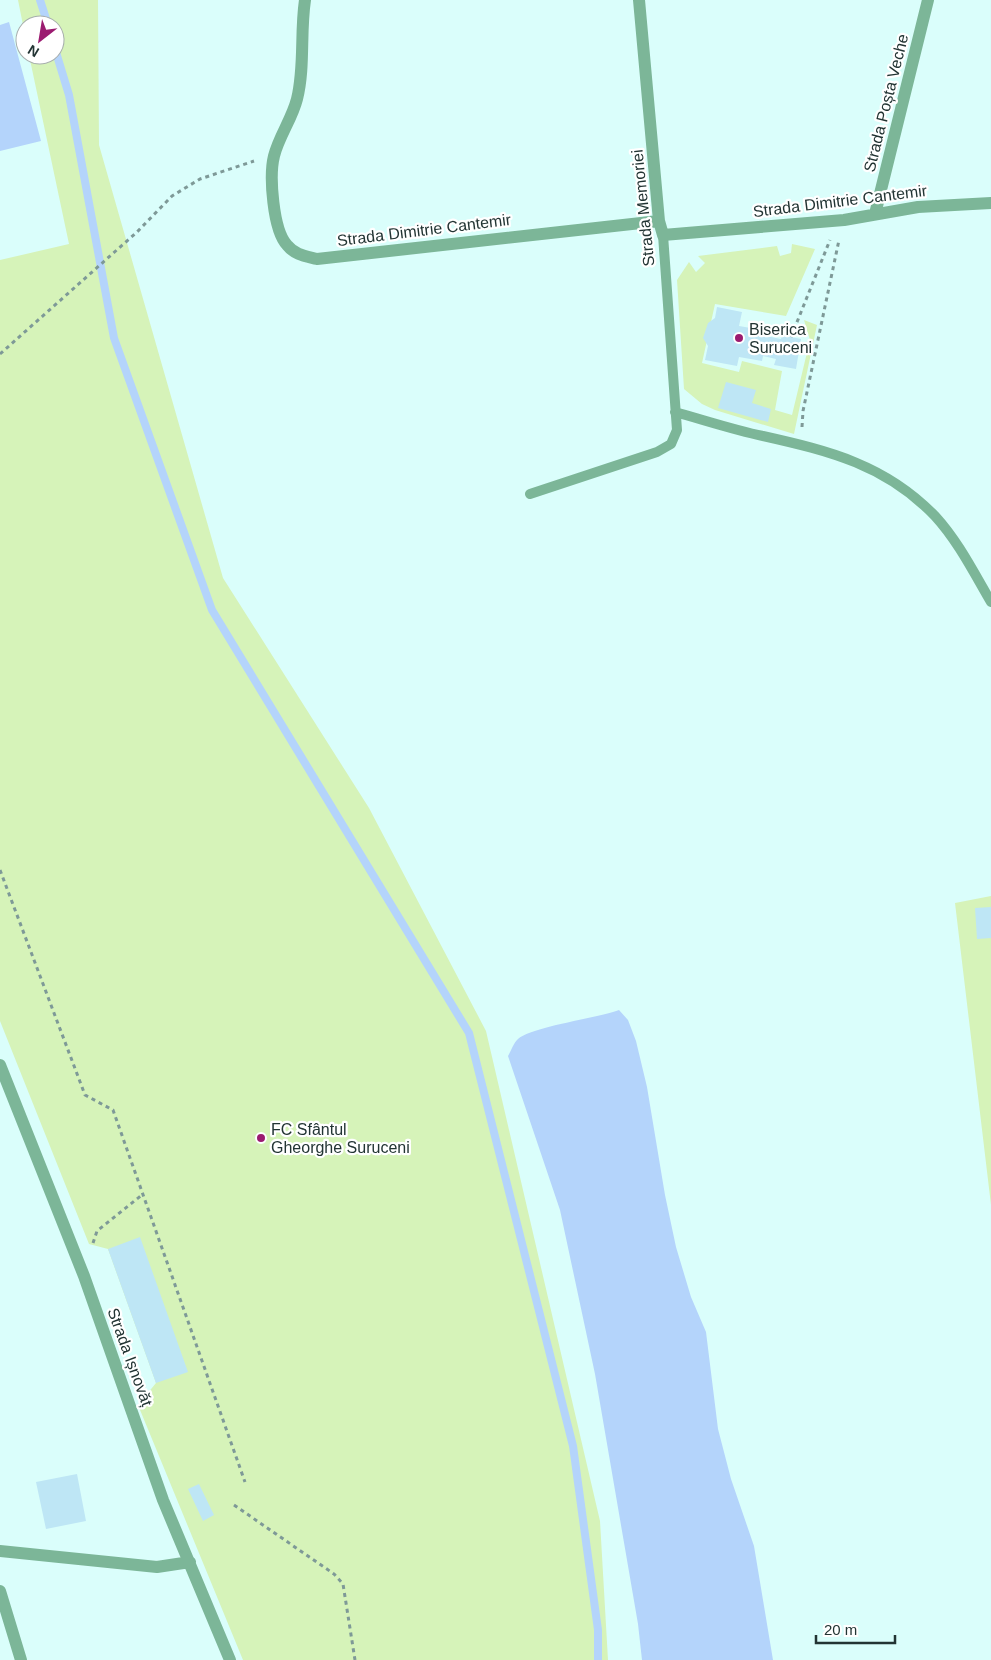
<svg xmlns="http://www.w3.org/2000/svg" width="991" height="1660" font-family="Arial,sans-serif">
<rect width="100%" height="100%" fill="#dafefb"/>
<path fill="#d6f3b9" d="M18,0h80l1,145 124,433 146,230 117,223 114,490 8,139h-365l-105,-255 18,-22 -48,-134 -19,-5 -89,-223v-761l69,-16 -40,-189h26v-30h-30v10z
M792,244l23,5 -29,67 -71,-12 -13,59 37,9 3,-11 40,10 -7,39 17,5 18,-75 -6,-20 13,5 -23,109 -79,-24 -13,-6 -18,-15 -7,-109 12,-18 7,10 9,-9 -7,-7 79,-10 3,10 11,-3z
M991,896v309l-36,-302z"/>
<path fill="#b4d4fb" d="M9,22l32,119 -41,10v-126z
M619,1010l9,10 8,21 11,46 18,108 11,52 15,50 15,35 12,97 13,50 23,67 19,114h-131l-4,-36 -43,-250 -35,-164 -52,-154c3,-5 6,-14 10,-17 13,-12 79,-21 101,-29z"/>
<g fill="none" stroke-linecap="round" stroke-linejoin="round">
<path stroke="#b4d4fb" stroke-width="8" d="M40,0l8,25
M55,49l14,46 45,243 98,272 257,423 104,413 25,184v30"/>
</g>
<path fill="#bee6f5" d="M717,307l25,5 -3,14 29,5 -2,5 15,3 1,-4 19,4 -5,30 -22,-4 2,-6 -13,-3 -1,5 -23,-4 -2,9 -32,-6 3,-14 -5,-8 5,-15 7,-5z
M726,382l30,8 -4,13 19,6 -3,13 -50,-14z
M991,907v31l-14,1 -2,-31z
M140,1237l48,135 -32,11 -48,-134z
M77,1474l9,47 -40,8 -10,-47z
M199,1484l15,31 -11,6 -15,-32z"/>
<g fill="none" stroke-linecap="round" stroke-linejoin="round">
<path stroke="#7e9997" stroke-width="3" stroke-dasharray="4 4" stroke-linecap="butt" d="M791,337l39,-97
M0,354l137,-122 35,-36 28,-17 54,-18
M802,427l1,-16 36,-171
M0,870l85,225 28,15 132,372
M93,1243l4,-12 46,-37
M234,1505l100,69 9,10 12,76"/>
<path stroke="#7cb698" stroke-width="10" d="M675,412c29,8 59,18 88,24 67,15 123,29 172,80 23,25 39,57 56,86
M530,494l127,-42 14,-8 6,-14 -14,-195"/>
<path stroke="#7cb698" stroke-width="12" d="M305,0c-5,33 0,67 -8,99 -5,20 -18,37 -23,57 -5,20 -1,74 13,89 8,10 18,11 30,14l342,-38
M639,0l20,221 4,14 181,-15 74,-13 73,-4
M875,214l53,-214
M0,1065l84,211 79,224 67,160
M0,1551l157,16 33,-5
M0,1591l21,69"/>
</g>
<g fill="#9b1b70" stroke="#fff" stroke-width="2">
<circle cx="739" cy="338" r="5"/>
<circle cx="261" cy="1138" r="5"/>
</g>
<g text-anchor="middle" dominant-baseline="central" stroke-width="4.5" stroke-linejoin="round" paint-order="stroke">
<g font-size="16" fill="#223433" stroke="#fff">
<text transform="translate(886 103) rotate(-76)">Strada Poșta Veche</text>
<text transform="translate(840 201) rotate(-7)">Strada Dimitrie Cantemir</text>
<text transform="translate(643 208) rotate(-96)">Strada Memoriei</text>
<text transform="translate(424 230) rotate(-7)">Strada Dimitrie Cantemir</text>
<text transform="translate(130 1357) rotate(70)">Strada Ișnovăț</text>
</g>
<g font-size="16" fill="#223433" stroke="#fff" text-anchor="start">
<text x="749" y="329">Biserica<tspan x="749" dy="18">Suruceni</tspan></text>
<text x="271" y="1129">FC Sfântul<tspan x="271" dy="18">Gheorghe Suruceni</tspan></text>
</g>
</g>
<g transform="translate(40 40) rotate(211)"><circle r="24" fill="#ffffff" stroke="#a7aead"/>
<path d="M0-4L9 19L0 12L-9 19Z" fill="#9b1b70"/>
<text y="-8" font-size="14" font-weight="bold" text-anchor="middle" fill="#223433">N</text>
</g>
<path d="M816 1635v8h79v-8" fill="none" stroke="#223433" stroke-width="2.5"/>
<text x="824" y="1635" font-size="15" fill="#223433" stroke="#ffffff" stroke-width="4" paint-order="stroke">20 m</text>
</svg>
